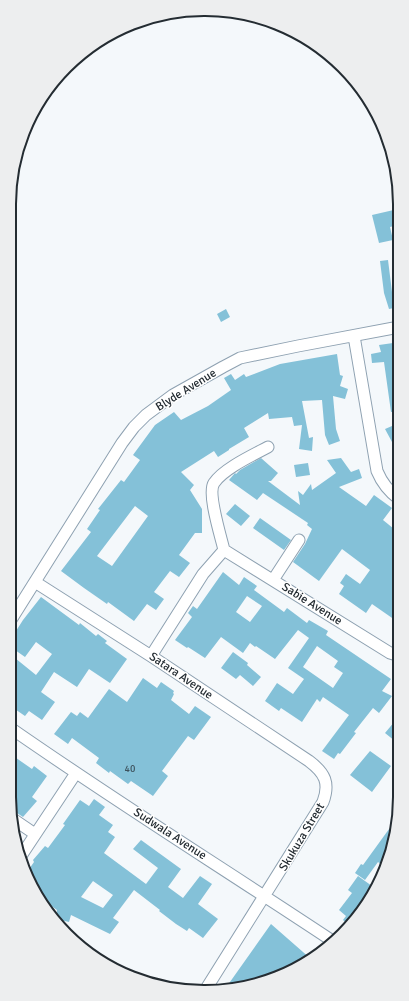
<svg xmlns="http://www.w3.org/2000/svg" width="409" height="1001" font-family="Signika,sans-serif">
<rect width="100%" height="100%" fill="#f4f8fb"/>
<path fill="#84c1d8" fill-rule="evenodd" d="M398,209v16l-8,2 3,13 -14,3 -7,-28z
M388,260l4,32 7,-2v13l-5,2v3l-5,1 -5,-16 -4,-32z
M226,309l4,8 -9,5 -4,-8z
M393,343l6,33v35l-8,1 -7,-50 -12,1 -1,-9 10,-2 -2,-7z
M337,354l3,21 3,1 -3,10 8,3 -3,10 -12,-3 3,33 4,12 -11,4 -4,-10 -3,-35 -20,1 7,37 4,-1 -1,14 -13,-2 3,-24 -8,1 -2,-9 -23,2 -1,-6 -24,15 5,9 -20,12v1l-11,7 -4,-6 -33,21 13,13 -4,5 12,19v24h-7l-16,22 11,8 -11,14 -9,-6 -16,21 10,7 -8,11 -9,-6 -13,17 -26,-19 -1,2 -23,-16 -23,-17 30,-39 -4,-3 13,-19 -2,-1 23,-29 3,2 16,-22 -7,-5 22,-30 19,-13 7,8 27,-14 23,-16 -7,-12 7,-4 4,6 9,-6 2,3 34,-13zM135,506l13,10 -36,50 -15,-10z
M399,423v15l-7,4 -7,-13z
M261,458l17,15 -7,8h-3l32,24 -2,-14 5,4 8,-11 1,6 24,-17 -9,-13 14,-2 10,14 8,-3 3,9 -23,9 27,19 8,-11 18,13 -9,12 16,13v80l-4,7 -23,-16 -6,9 -27,-19 5,-8 -4,-3 6,-9 14,10 10,-14 -28,-21 -23,32 -26,-19 12,-18 7,-15 -5,-4 1,-2 -45,-30 -6,7 -28,-20 6,-7 1,1 4,-4z
M308,463l2,12 -14,2 -2,-12z
M235,504l15,12 -9,10 -15,-12z
M260,518l31,22 -7,10 -31,-22z
M223,572l16,13 5,-8 13,9 -3,4 30,22 3,-4 20,15 2,-3 19,11 -2,4 65,44 -9,12 10,5 -13,17 -6,-5 -19,24 2,1 -16,21 -2,-1 -4,6 -12,-8 27,-36 -26,-18 -3,5 -3,-3 -15,23 -21,-14 -2,3 -14,-10 12,-18 16,11 11,-15 -16,-11 21,-30 -11,-8 -23,29 -19,-13 -1,1 -5,-4 -7,10 -22,-16 -16,21 -17,-11 -1,1 -12,-8 17,-23 -4,-4 5,-7 4,3zM247,596l15,10 -12,16 -14,-10zM317,646l21,15 -4,6 9,6 -10,15 -30,-21z
M41,597l38,28 1,-2 16,13 2,-2 9,7 -2,2 22,16 -17,24 -21,-14 -12,18 -23,-15 -13,20 14,10 -13,18 -13,-9 -4,5 -16,-11v-40l6,-7 21,17 16,-21 -16,-12 -11,15 -10,-7 2,-2 -8,-6 14,-22z
M233,652l15,11 -1,2 14,12 -8,9 -13,-11 -4,4 -15,-11z
M143,678l14,10 4,-6 13,9 -1,2 1,1 -3,6 18,14 6,-8 16,11 -17,23 -6,-4 -26,35 6,5 -15,20 -22,-15 -3,3 -18,-13 -1,2 -13,-10 3,-5 -27,-20 -4,6 -14,-10 17,-22 6,4 3,-4 8,6 21,-29 18,13z
M400,715v30l-15,-12z
M370,751l21,15 -19,26 -22,-17z
M9,753l23,16 2,-3 13,10 -15,21 5,4 -14,16 -6,-4 -5,-1 -3,-16z
M94,799l11,8 -6,8 14,10 -5,7 7,5 -11,16 42,31 12,-16 -25,-19 8,-9 40,29 -13,18 15,11 17,-22 12,8 -14,20 20,15 -15,19 -14,-10 -2,3 -11,-7 -17,-13 1,-1 -26,-20 -21,28 6,4 -9,12 -39,-19 -2,7 -13,-3 1,-9 -14,-10 -16,-28 7,-10 -1,-2 12,-14 3,2 17,-23 -2,-1 17,-24 9,6zM93,881l20,14 -10,13 -22,-11z
M397,818l-7,38 -7,10 -5,-4 -13,18 -10,-7 6,-9 2,1z
M358,876l14,10 -2,3 3,2 -14,25 -10,9 -6,-5 3,-4 -7,-6 13,-17 -4,-3z
M271,924l40,35 -9,7 -59,22 -18,1z"/>
<g fill="none" stroke-linecap="round" stroke-linejoin="round">
<g stroke="#8ea1b1" stroke-width="13">
<path id="minor" d="M354,336l23,135c5,12 11,20 22,28
M268,447c-15,8 -45,22 -54,36 -7,10 7,54 10,67l166,103 10,3
M273,580l26,-40
M35,582l116,74 158,105c16,12 21,22 14,41l-117,187
M9,623l113,-180 12,-16 12,-12 27,-20 50,-28 17,-9 58,-12 101,-19
M151,656l52,-82 21,-24
M9,727c106,74 215,142 322,213
M13,819l22,15
M19,859l57,-86"/>
</g>
<use href="#minor" stroke="#fff" stroke-width="11"/>
</g>
<g text-anchor="middle" dominant-baseline="central" stroke-width="3" stroke-linejoin="round" paint-order="stroke">
<g font-size="10" fill="#3c515c">
<text x="130" y="769">40</text>
</g>
<g font-size="12" fill="#242c32" stroke="#fff">
<text transform="translate(186 390) rotate(-32)">Blyde Avenue</text>
<text transform="translate(312 604) rotate(32)">Sabie Avenue</text>
<text transform="translate(181 676) rotate(34)">Satara Avenue</text>
<text transform="translate(170 834) rotate(33)">Sudwala Avenue</text>
<text transform="translate(302 837) rotate(-59)">Skukuza Street</text>
</g>
</g>
<path d="M0 0H409V1001H0ZM204 16H205A188 188 0 0 1 393 204V797A188 188 0 0 1 205 985H204A188 188 0 0 1 16 797V204A188 188 0 0 1 204 16Z" fill="#edeeef" fill-rule="evenodd"/>
<path fill="none" stroke="#242c32" stroke-width="2" d="M204 16H205A188 188 0 0 1 393 204V797A188 188 0 0 1 205 985H204A188 188 0 0 1 16 797V204A188 188 0 0 1 204 16Z"/>
</svg>
